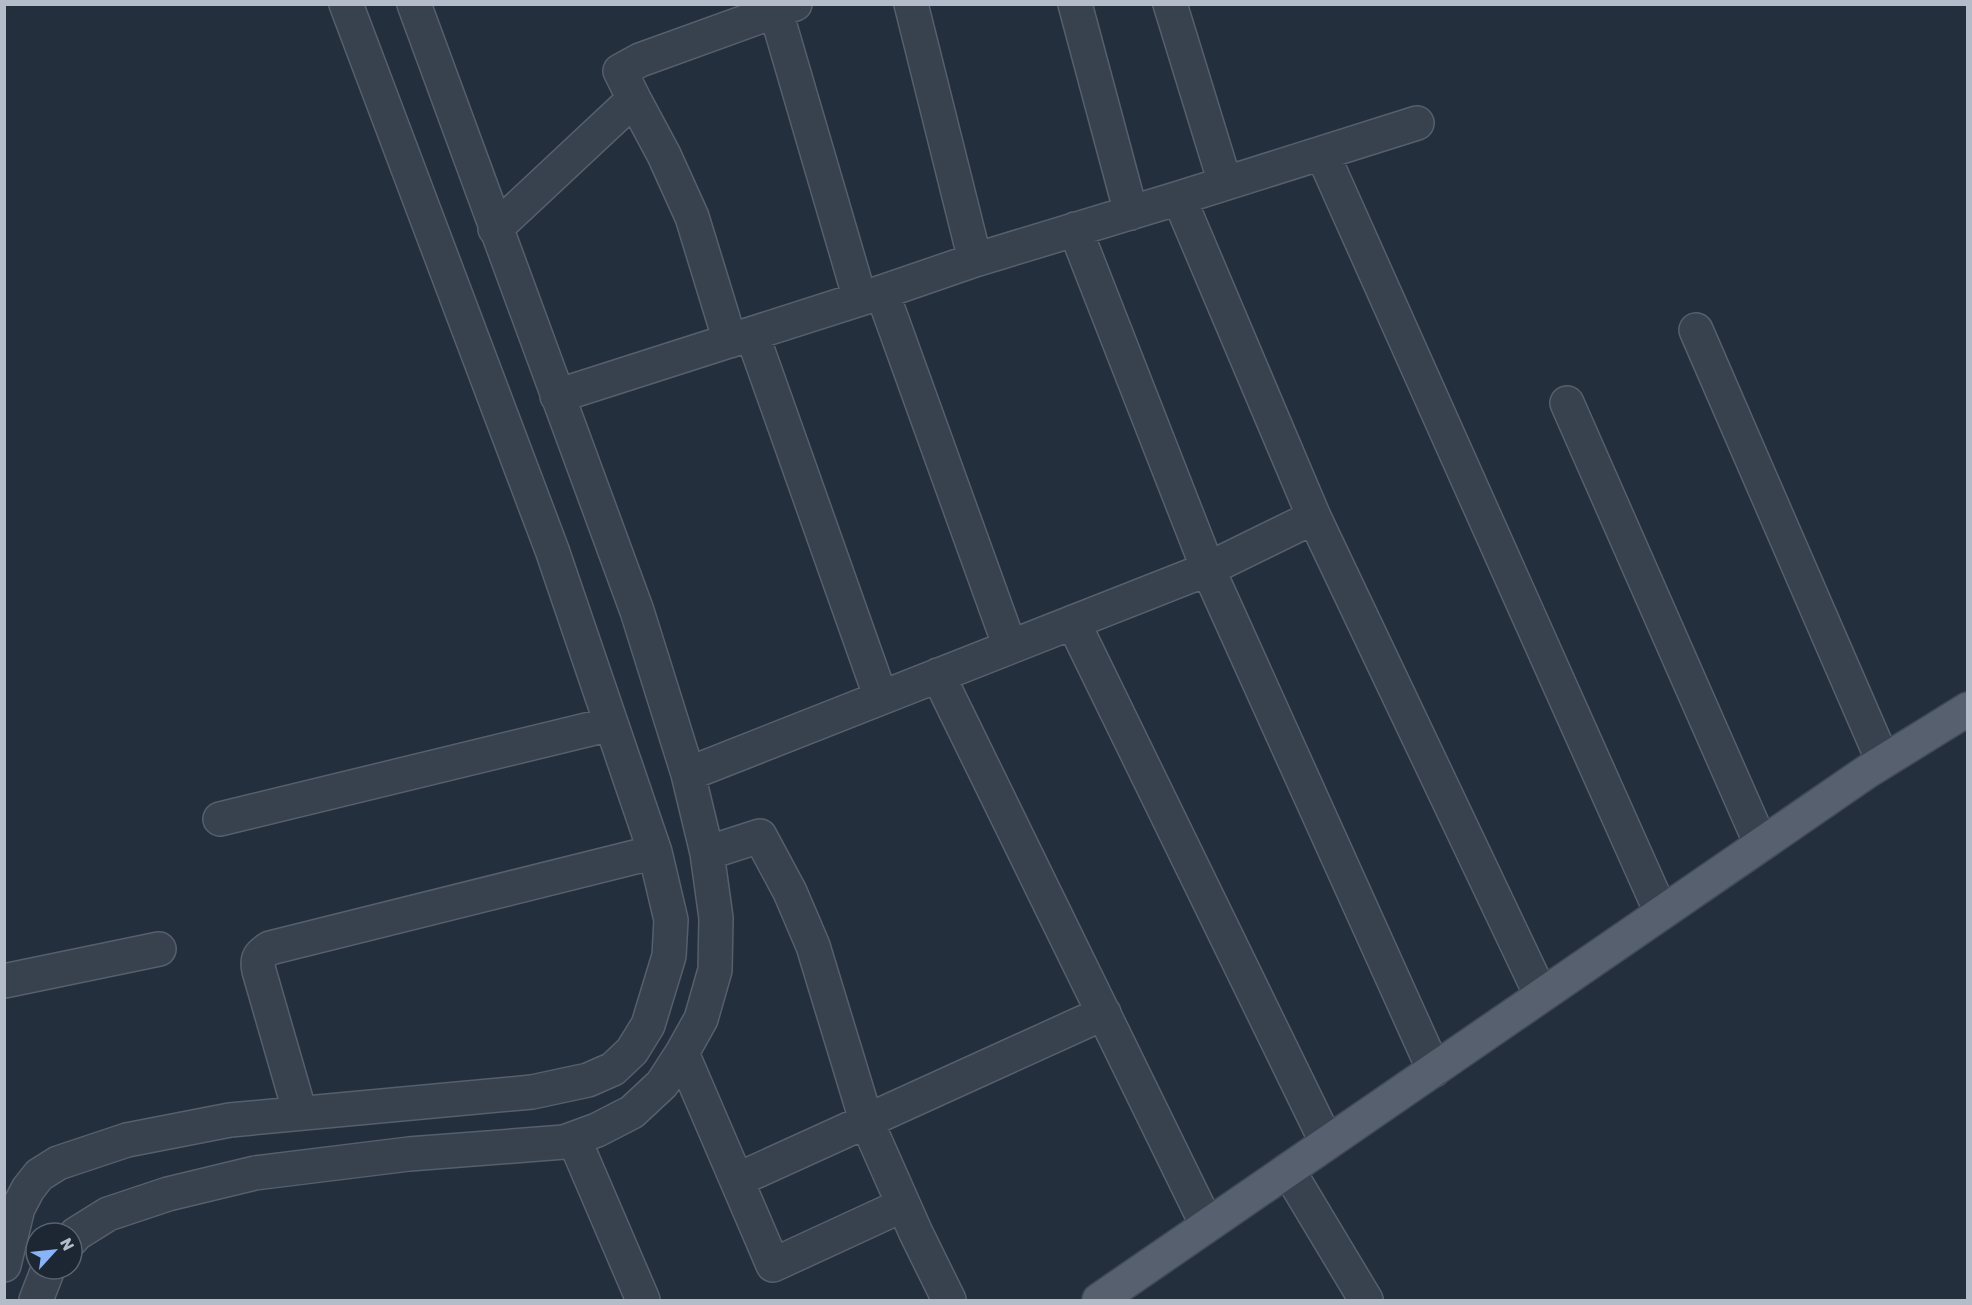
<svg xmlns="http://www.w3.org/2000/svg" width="1972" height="1305" font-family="Rubik,sans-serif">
<rect width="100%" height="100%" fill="#242f3e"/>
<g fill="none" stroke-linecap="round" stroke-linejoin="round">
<g stroke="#565f6c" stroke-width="36">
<path id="minor" d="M911,4l64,256
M1075,4l56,209
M1170,4l55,179
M776,12l84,287
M634,99l30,56 28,62 38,124
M1322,153l339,759
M1179,198l135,319 227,478
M495,229l139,-130 -14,-28 20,-11 155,-56
M1075,229l133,340 226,501
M882,292l128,355
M1696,330l187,431
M752,334l129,364
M557,396l325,-104 93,-32 204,-62 238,-75
M1567,403l194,441
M1073,622l254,521
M938,675l269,550
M688,774l520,-205 106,-52
M220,819l391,-95
M707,853l53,-17 30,56 23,54 53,174 50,113 33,67
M4,981l155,-32
M682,1053l91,212 130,-60
M300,1113l-41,-142c-3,-13 1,-17 11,-23l385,-96
M574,1139l69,161
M1288,1170l78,130
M737,1180l367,-167
M72,1239l4,-5 32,-20 60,-20 87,-21 154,-19 155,-12 33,-12 35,-18 30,-28 20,-31 19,-34 14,-49 1,-52 -9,-65 -19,-79 -51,-163 -223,-607
M4,1265l14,-57 10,-19 11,-14 19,-12 69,-23 103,-20 302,-28 56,-12 25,-11 19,-18 16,-26 21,-69 2,-36 -16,-68 -103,-302 -206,-546
M36,1300l12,-31"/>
</g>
<g stroke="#414a57" stroke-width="36">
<path id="major" d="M1099,1300l769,-529 100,-62"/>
</g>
<use href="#minor" stroke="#38414e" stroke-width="33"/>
<use href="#major" stroke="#56606e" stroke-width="33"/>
</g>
<rect width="1972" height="1305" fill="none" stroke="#b4bcc9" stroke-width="12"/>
<g transform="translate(54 1251) rotate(63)"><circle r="28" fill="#1d2633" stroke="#59626f" stroke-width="1.5"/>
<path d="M0-4.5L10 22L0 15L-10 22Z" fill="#8ab4f8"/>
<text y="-9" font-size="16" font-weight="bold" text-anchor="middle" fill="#b4bcc9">N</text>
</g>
</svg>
